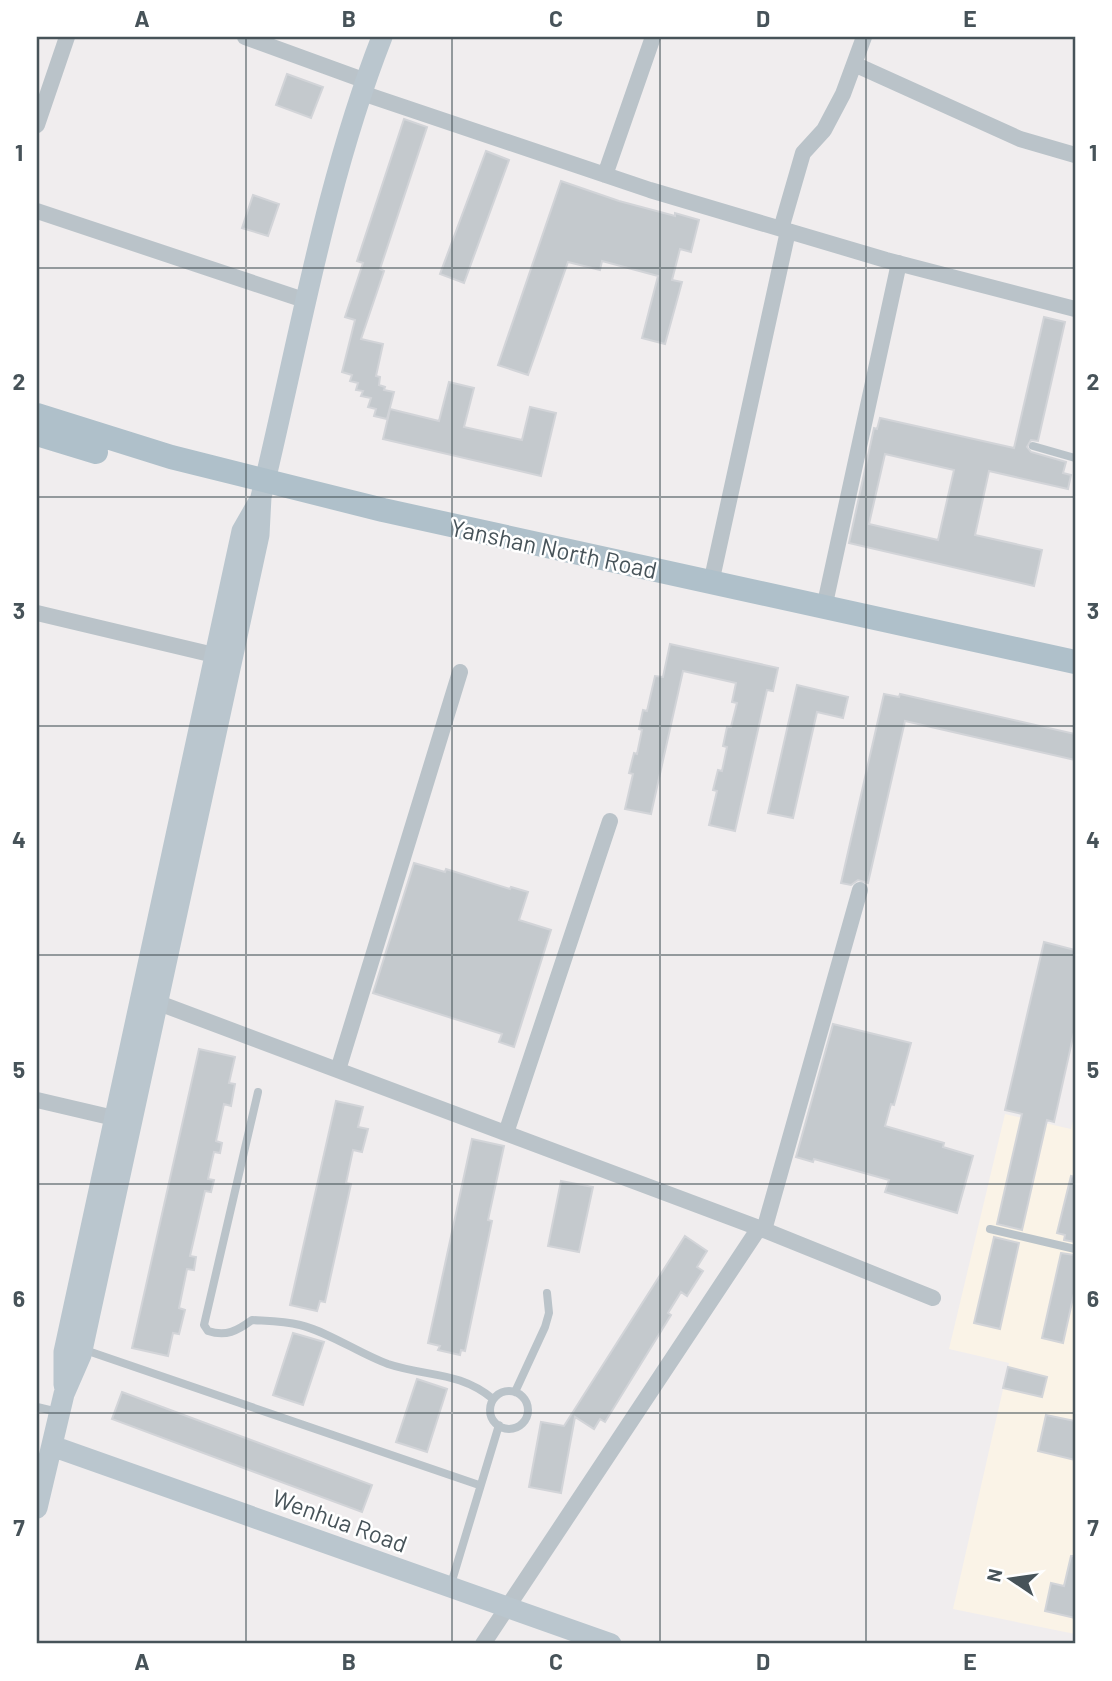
<svg xmlns="http://www.w3.org/2000/svg" width="1112" height="1681" font-family="Barlow,sans-serif">
<rect width="100%" height="100%" fill="#f0edee"/>
<path fill="#faf3e7" d="M1005,1114l66,15 4,-15v520l-122,-25 56,-246 -60,-14z"/>
<path fill="#c4c9cd" stroke="#d2d4d8" stroke-width="2" fill-rule="evenodd" d="M287,74l36,13 -12,31 -35,-13z
M404,119l23,8 -47,142 4,2 -23,68 22,5 -7,32 4,1 -1,8 6,2 -1,3 10,2 -7,27 -13,-3 2,-7 -8,-2 3,-9 -10,-2 2,-5 -7,-1 2,-7 -8,-2 2,-6 -10,-3 13,-52 -10,-3 18,-54 -6,-2z
M486,151l23,9 -45,123 -24,-9z
M561,181l58,20 56,15v-3l24,7 -8,32 -11,-3 -8,31 10,2 -17,62 -23,-6 16,-62 -56,-15 -2,9 -32,-8 -40,113 -30,-10z
M253,195l26,9 -11,32 -26,-8z
M1044,317l21,5 -27,119 -7,-1 -4,7 4,5 35,10 -3,11 8,2 -3,14 -79,-18 -14,64 67,15 -8,36 -185,-43 25,-115 3,1 3,-11 134,30zM885,454l69,16 -16,70 -69,-16z
M449,382l25,6 -10,39 58,13 8,-33 26,6 -15,63 -158,-37 7,-30 49,12z
M670,644l108,24 -5,23 -6,-1 -32,141 -26,-6 8,-34 -4,-1 5,-20 4,1 5,-24 -4,-1 4,-19h4l6,-24 -5,-1 4,-19 -53,-12 -32,143 -26,-5 8,-35 -4,-1 5,-20 3,1 5,-24 -3,-1 4,-19 4,1 8,-35 8,1z
M797,685l51,12 -5,21 -26,-6 -24,106 -25,-5z
M884,694l15,3 1,-3 175,40v26l-170,-39 -37,162 -10,-3 -7,5 -10,-2z
M414,863l31,9 1,-3 64,20 1,-2 17,5 -9,28 32,10 -37,117 -15,-5 3,-8 -129,-41z
M1044,942l31,8v78l-21,94 -7,-2 -25,110 -25,-6 25,-110 -17,-4z
M833,1024l78,19 -17,62 -3,-1 -6,22 59,17 -1,4 30,9 -16,57 -72,-21 4,-12 -75,-21 -1,3 -17,-5z
M199,1049l36,8 -6,26 6,1 -4,22 -7,-2 -8,37 6,2 -2,10 -6,-1 -6,27 6,1 -3,12 -6,-1 -15,65 6,1 -2,13 -7,-1 -8,39 6,2 -6,24 -6,-1 -5,23 -36,-8z
M336,1101l27,6 -5,20 10,2 -6,23 -9,-2 -7,33 5,1 -26,118 -5,-1 -3,10 -27,-6z
M472,1139l32,7 -16,74 4,1 -27,130 -4,-1 -1,5 -22,-5 2,-4 -12,-3z
M1071,1176l4,1v65l-11,-2 1,-5 -8,-2z
M561,1181l32,6 -14,65 -31,-6z
M685,1236l22,15 -10,16 6,4 -16,25 -6,-4 -13,21 3,2 -66,107 -5,-3 -6,10 -19,-12 -14,76 -32,-6 12,-65 23,4z
M994,1237l25,6 -19,86 -26,-6z
M1061,1253l14,2v34l-12,54 -21,-5z
M293,1333l31,9 -21,63 -30,-10z
M1008,1367l39,10 -5,20 -39,-9z
M417,1379l30,10 -20,63 -31,-10z
M122,1392l250,93 -10,27 -250,-93z
M1046,1415l29,6v39l-37,-9z
M1071,1556h4v62l-30,-7 6,-28 13,3z"/>
<g fill="none" stroke-linecap="round" stroke-linejoin="round">
<path stroke="#bac3c9" stroke-width="8" d="M1033,446l42,12
M258,1092l-54,233 4,6c18,6 29,0 44,-11 16,1 32,1 48,5 31,8 58,28 88,39 39,13 71,7 105,35
M990,1229l85,20
M85,1350l394,135
M490 1410a19 19 0 1 1 38 0a19 19 0 1 1-38 0Z
M515,1392l30,-65 4,-14 -2,-20
M37,1407l21,5
M451,1584l48,-159"/>
<path stroke="#bac3c9" stroke-width="16" d="M245,37l121,44
M854,64l166,75 55,16
M362,93l288,97 236,70 189,49
M37,125l30,-88
M605,175l48,-138
M37,211l270,90
M781,229l22,-76 21,-23 19,-36 21,-57
M711,583l77,-352
M824,608l75,-345
M37,613l177,42
M156,1002l603,226 174,70
M338,1070l122,-398
M37,1100l77,18
M506,1133l104,-312
M764,1230l96,-340
M483,1644l276,-416"/>
<path stroke="#bac6ce" stroke-width="21" d="M64,1385v-33l178,-821 16,-28
M52,1446l559,198
M37,1508l27,-114 17,-39 178,-820 2,-38 4,-16c35,-147 62,-304 117,-444"/>
<path stroke="#afc0ca" stroke-width="24" d="M37,415l134,42 212,53 692,152
M37,434l59,18"/>
</g>
<path fill="none" stroke="#475359" stroke-width="2" stroke-opacity="0.55" d="M246,37v1607M452,37v1607M660,37v1607M866,37v1607M37,268h1038M37,497h1038M37,726h1038M37,955h1038M37,1184h1038M37,1413h1038"/>
<g text-anchor="middle" dominant-baseline="central" stroke-width="5" stroke-linejoin="round" paint-order="stroke">
<g font-size="24" fill="#475359" stroke="#fff">
<text transform="translate(554 548) rotate(12)">Yanshan North Road</text>
<text transform="translate(340 1520) rotate(20)">Wenhua Road</text>
</g>
</g>
<rect width="1112" height="1681" fill="none" stroke="#ffffff" stroke-width="77"/>
<g transform="translate(1011 1579) rotate(283)" stroke="#ffffff" stroke-width="5" paint-order="stroke">
<path d="M0-5L12 26L0 18L-12 26Z" fill="#475359"/>
<text y="-10" font-size="19" font-weight="bold" text-anchor="middle" fill="#475359">N</text>
</g>
<rect x="38" y="38" width="1036" height="1604" fill="none" stroke="#475359" stroke-width="2.5"/>
<g font-size="23" text-anchor="middle" font-weight="bold" fill="#475359">
<text x="142" y="27">A</text>
<text x="349" y="27">B</text>
<text x="556" y="27">C</text>
<text x="763" y="27">D</text>
<text x="970" y="27">E</text>
<text x="19" y="161">1</text>
<text x="1093" y="161">1</text>
<text x="19" y="390">2</text>
<text x="1093" y="390">2</text>
<text x="19" y="619">3</text>
<text x="1093" y="619">3</text>
<text x="19" y="848">4</text>
<text x="1093" y="848">4</text>
<text x="19" y="1078">5</text>
<text x="1093" y="1078">5</text>
<text x="19" y="1307">6</text>
<text x="1093" y="1307">6</text>
<text x="19" y="1536">7</text>
<text x="1093" y="1536">7</text>
<text x="142" y="1670">A</text>
<text x="349" y="1670">B</text>
<text x="556" y="1670">C</text>
<text x="763" y="1670">D</text>
<text x="970" y="1670">E</text>
</g>
</svg>
